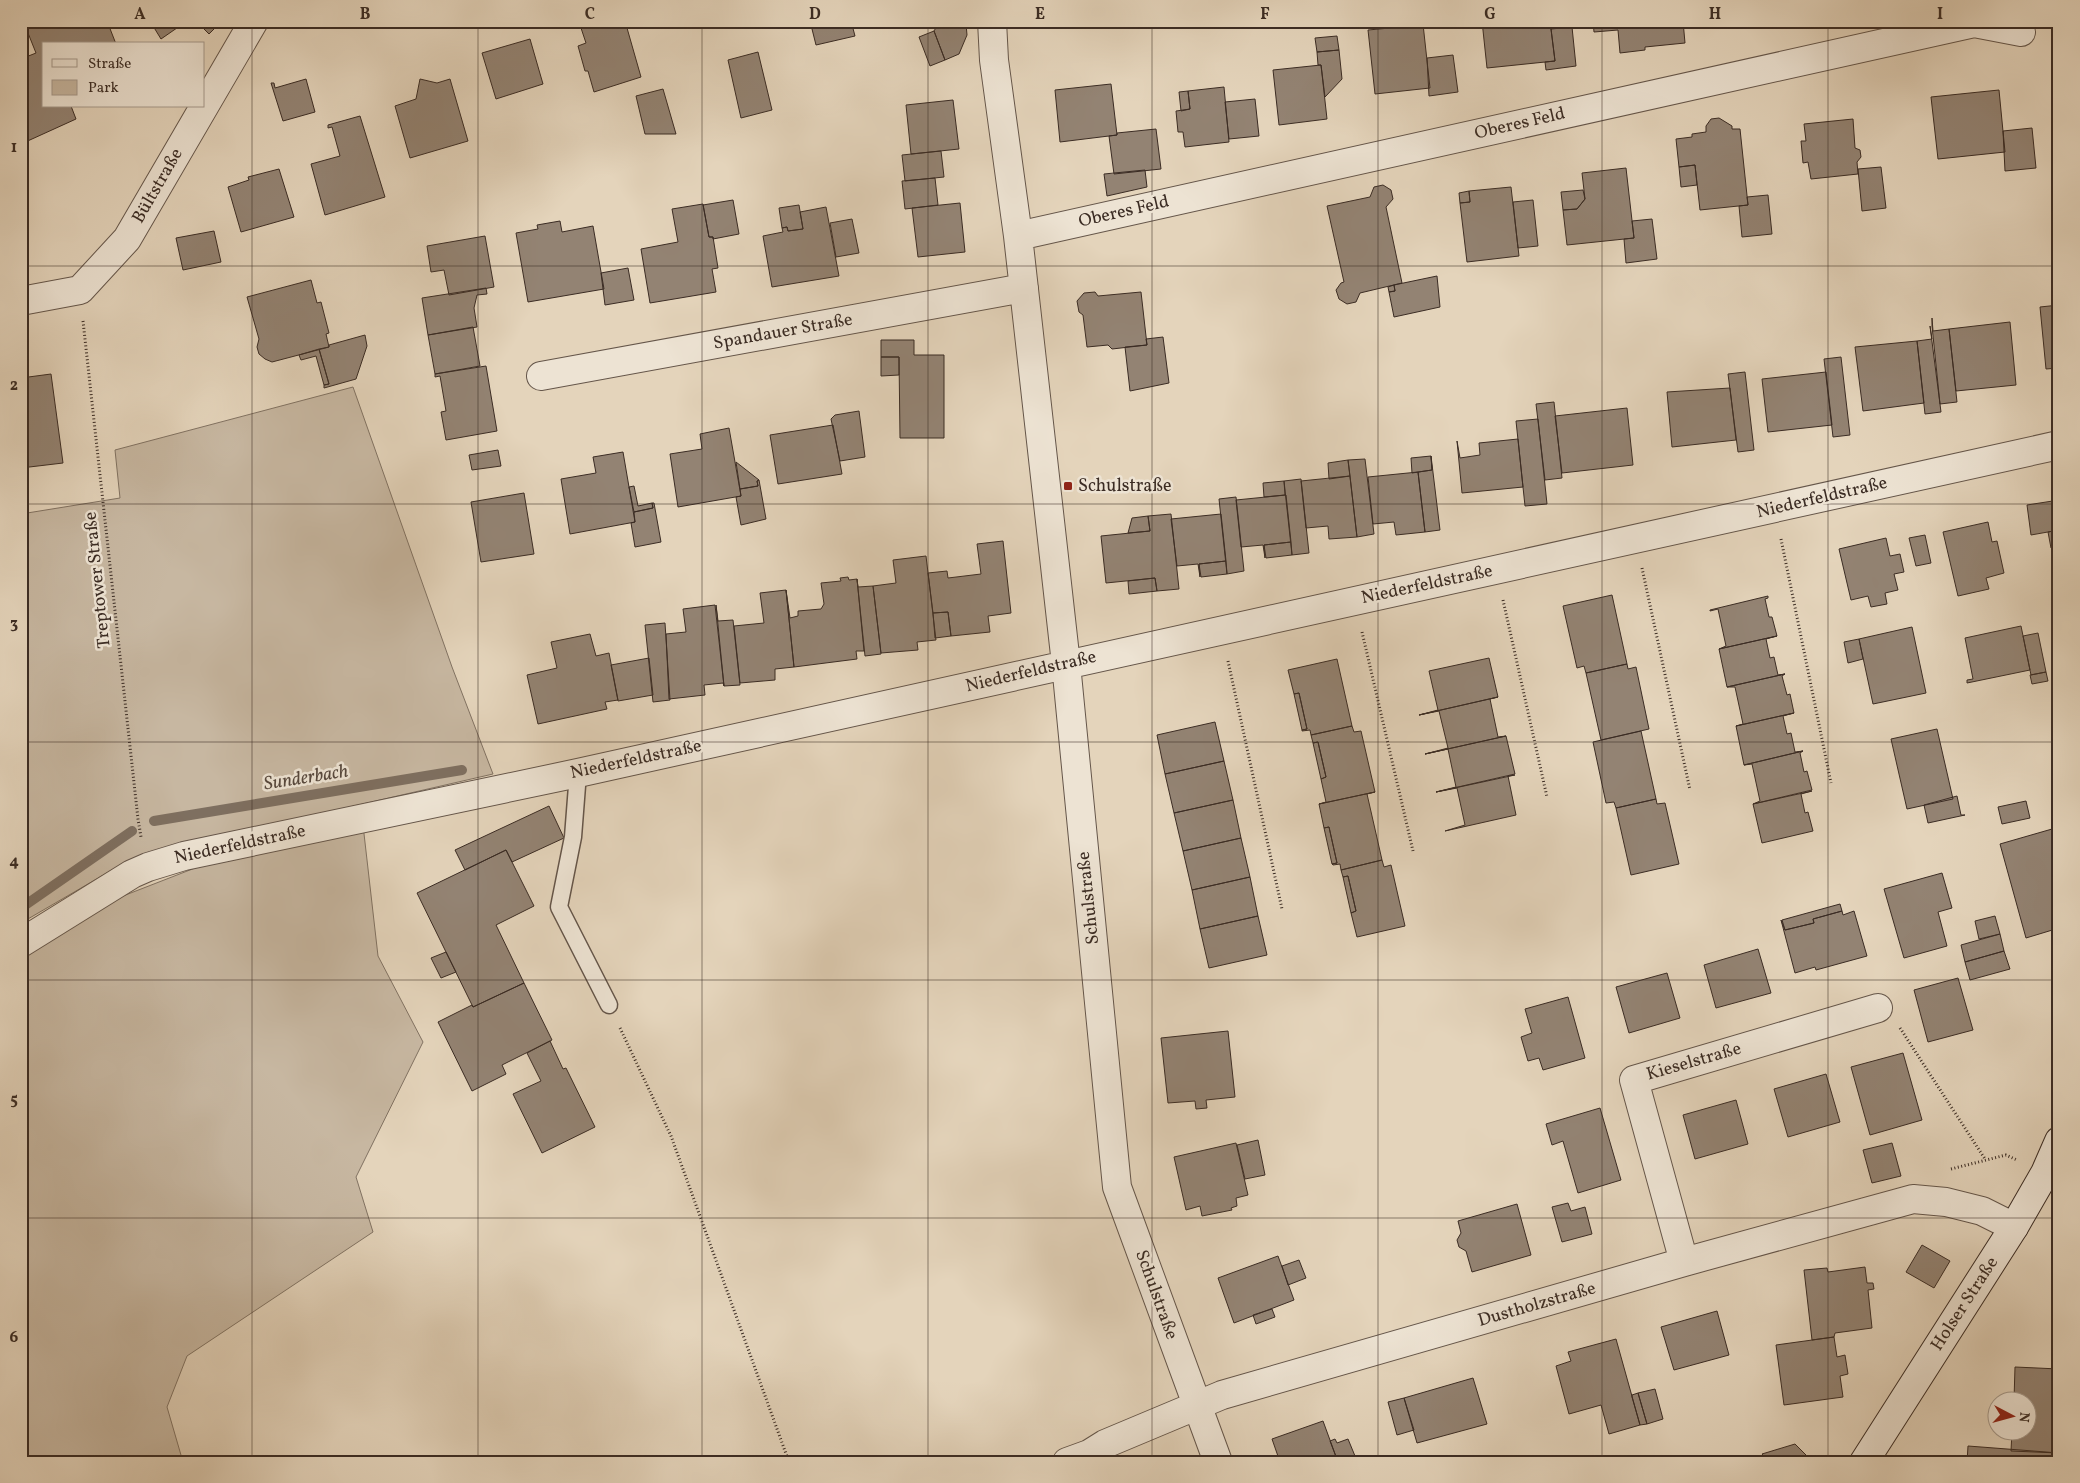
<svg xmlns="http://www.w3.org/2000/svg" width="2080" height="1483" font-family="Vollkorn,serif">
<rect width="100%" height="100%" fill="#e4d4bb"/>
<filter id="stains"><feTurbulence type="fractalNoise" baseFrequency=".004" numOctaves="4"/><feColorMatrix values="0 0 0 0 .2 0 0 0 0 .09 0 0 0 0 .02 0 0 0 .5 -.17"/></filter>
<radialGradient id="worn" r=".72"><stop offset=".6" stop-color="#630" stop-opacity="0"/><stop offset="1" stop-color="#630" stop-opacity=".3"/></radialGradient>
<path fill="#c7b7a1" stroke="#817262" d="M353,387l99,280 41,107 -326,75 -55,21 -91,53v-409l99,-16 -5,-48z
M363,825l15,131 45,86 -67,135 17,55 -186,124 -20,51 16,55h-162v-504l84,-55 90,-35z"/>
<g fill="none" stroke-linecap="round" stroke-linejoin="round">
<path stroke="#7e6f60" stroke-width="10" d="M154,821l308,-51
M21,908l111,-77"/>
</g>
<path fill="#938373" stroke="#3b2c24" d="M45,21h62l9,23h-72v62h27l5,13 -55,25v-85l15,-6 -10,-25z
M150,21h37l-26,18z
M196,21h26l-13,13z
M585,21h40l16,56 -47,15 -6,-21h-3l-7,-25 8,-3 -5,-15z
M810,21h41l4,15 -39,9z
M937,21h29v3l-29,2z
M1405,21l6,5 12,-2 7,64 -55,6 -7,-64 22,-2 4,-5z
M1482,21h68l5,40 -68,7z
M1593,21h90l2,22 -40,4v3l-25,3 -2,-23 -24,2z
M966,24l1,11 -8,19 -14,6 -11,-29 3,-5z
M1572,27l4,39 -30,4 -1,-8 10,-1 -4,-32z
M934,31l11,29 -15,6 -11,-29z
M1337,36l2,14 -22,2 -2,-14z
M530,39l13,45 -47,15 -14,-46z
M1339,50l3,29 -17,18 -4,-32h-3l-1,-13z
M758,52l14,58 -31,8 -13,-58z
M1453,55l5,37 -29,4 -2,-38z
M1321,65l6,54 -48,6 -6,-55z
M306,79l9,33 -32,9 -12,-38h3l1,5z
M420,79l17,4 13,-4 18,62 -58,17 -15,-52 21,-7z
M1111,84l6,51 -57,7 -5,-52z
M1224,87l5,55 -44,5 -2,-15h-5l-2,-21 14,-2 -2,-18z
M663,89l13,45h-31l-9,-38z
M1999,90l6,62 -67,7 -7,-62z
M1188,91l2,18 -9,2 -2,-19z
M1255,99l4,37 -30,3 -4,-37z
M953,100l6,49 -48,5 -5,-49z
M360,116l25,81 -60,18 -14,-51 29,-8 -8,-29 -4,1v-3z
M1719,118l13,8v3h8l8,76 -48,5 -5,-45 -16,2 -3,-28 16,-2v-3l14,-2v-6l5,-7z
M1853,119l2,29 5,2 1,7 -4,5 1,12 -47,5 -3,-17 -5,1 -2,-22h5l-2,-17z
M2032,128l4,40 -31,3 -2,-40z
M1156,129l5,40 -47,5 -5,-38 8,-1v-2z
M941,151l3,26 -39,4 -3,-26z
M1695,165l2,20 -16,2 -2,-20z
M1881,167l5,41 -24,3 -4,-42z
M1626,168l8,70 -67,7 -4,-35 14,-1 8,-10 -3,-26z
M279,169l15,48 -53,15 -13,-45 21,-7 -1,-3z
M1145,170l2,17 -40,9 -3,-22z
M935,178l3,27 -33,4 -3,-28z
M1383,185l8,5 2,9 -7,8 16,76 -42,10 -4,9 -9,2 -8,-5 -3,-9 5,-7 3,-1 -17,-76 43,-9 4,-10z
M1511,187l8,69 -52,6 -7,-59 10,-1 -1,-11z
M1583,190l2,9 -8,10 -14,1 -2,-18z
M1469,191l1,11 -10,1 -1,-10z
M1768,195l4,39 -30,3 -3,-31 9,-1 -1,-8z
M733,200l6,34 -26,5v-2h-4l-6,-32z
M1533,200l5,46 -20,2 -5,-46z
M960,203l5,49 -47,5 -6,-49z
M703,204l6,33h4l5,31 -6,1 4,23 -66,11 -9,-54 37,-7 -6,-33z
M799,205l4,24 -15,2 -1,-4 -5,1 -3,-20z
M826,207l13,69 -67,11 -9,-51 20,-4 -1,-4 5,-1 1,4 15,-2 -3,-17z
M852,219l7,34 -23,4 -6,-34z
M1652,219l5,40 -31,4 -2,-24 10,-1 -2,-17z
M560,221l2,11 31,-6 11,63 -76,13 -12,-69 22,-4 -1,-4z
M214,231l7,31 -38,8 -7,-32z
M485,236l9,51 -45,8 -5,-25 -13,2 -4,-26z
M628,268l6,32 -29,5 -4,-32z
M1437,276l3,31 -46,10 -5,-25 6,-1 -1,-6z
M311,280l6,23 4,-1 8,31 -3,1 3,13 -57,15 -7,-3 -6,-5 -2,-7 2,-8 -12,-42z
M1394,285l1,6 -6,1 -1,-5z
M486,288l1,6 -10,1 -3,13 3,19 -49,8 -6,-37z
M1095,292l3,4 43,-4 6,53 -35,4 -4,-4 -21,2 -4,-32 -4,-3 -2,-11 7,-8z
M2059,305v63l-13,1 -6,-62z
M1932,318l1,13 16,-2 8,73 -17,2 -8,-78z
M2010,322l6,63 -60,6 -7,-62z
M1930,326l11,86 -16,2 -8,-73 15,-2z
M473,327l7,39 -45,8 -7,-39z
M365,335l2,11 -11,33 -32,9v-3l5,-1 -10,-35 10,-2v-2z
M1163,337l6,46 -39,8 -5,-44 22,-2 -1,-6z
M881,340h33v15h30v83h-44l-1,-81h-18z
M1917,341l7,62 -61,8 -8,-64z
M319,349l10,35 -5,1 -8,-29 -15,4 -2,-5z
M881,357h18v18l-18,1z
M1841,357l9,78 -17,2 -9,-78z
M486,366l11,65 -51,9 -5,-28 5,-1 -6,-35 -5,1v-3z
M1745,372l9,78 -16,2 -10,-78z
M1826,372l6,53 -64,7 -6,-53z
M51,374l12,89 -42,5v-90z
M1730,388l6,52 -64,7 -5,-55z
M1554,402l8,76 -17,2 -9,-76z
M1627,408l6,57 -71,8 -7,-57z
M859,411l6,46 -25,4 -9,-42 4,-4z
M1538,419l9,85 -22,2 -9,-85z
M833,425l9,49 -64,10 -8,-49z
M729,428l12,68 -63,11 -8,-53 32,-5 -2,-15z
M1518,439l5,48 -61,6 -5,-52 3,17 20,-3 -1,-12z
M498,450l3,16 -29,4 -3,-15z
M623,452l12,70 -65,12 -9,-55 35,-6 -3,-16z
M1431,456l1,14 -20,3 -1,-15z
M1431,456l9,74 -15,2 -7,-60 14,-2z
M1365,459l9,75 -17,3 -9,-77z
M1348,460l2,16 -21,3 -1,-16z
M736,462l23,18 -2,1 1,5 -18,3z
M1418,472l7,60 -29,3 -2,-13 -21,2 -5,-47z
M1350,476l7,61 -28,2 -1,-13 -22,2 -5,-47z
M1301,479l8,74 -17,2 -8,-74z
M759,480l7,39 -25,6 -5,-28 5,-1 -1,-7 18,-3 -1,-5z
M1284,481l1,14 -21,2 -1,-14z
M634,486l4,20 14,-3 1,5 -19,4 -5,-25z
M524,493l10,61 -53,8 -10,-60z
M1286,495l5,47 -27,3 1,13 -2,-13 -22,2 -5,-47z
M1236,497l8,74 -17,3 -8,-75z
M2059,500v30l-28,5 -4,-30z
M652,503h2l7,39 -26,5 -4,-24 4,-1 -1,-10 19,-4z
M1171,514l8,75 -22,2 -2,-13 -49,5 -5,-47 49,-5 -2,-15z
M1221,514l5,47 -27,3 1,13 -2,-13 -21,2 -6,-47z
M1148,516l2,15 -22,2 4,-15z
M1988,522l4,20 5,-1 7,32 -18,5 3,11 -31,7 -15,-64z
M2059,530v16l-8,2 -3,-16z
M1925,535l6,28 -15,3 -7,-28z
M1886,538l4,18 10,-2 4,18 -10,2 4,16 -13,3 2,11 -16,3 -3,-11 -17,4 -12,-51z
M1003,541l8,72 -23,3 2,16 -39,4 -3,-24 -15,1 -5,-40 19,-2 1,7 33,-4 -4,-30z
M1291,542l1,13 -26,3 -2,-13z
M926,556l10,84 -19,2 1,8 -37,3 -8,-67 23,-3 -3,-23z
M1226,561l1,13 -26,3 -2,-13z
M848,577l1,3 8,-1 7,72h-8l1,8 -63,8 -8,-77 4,28 8,-2v-5l23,-2 3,-5 -3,-21 20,-2 -1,-3z
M1155,578l2,13 -28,3 -1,-13z
M857,579l1,8 15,-1 8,68 -16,2z
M786,590l8,77 -19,2v11l-35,3 -6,-57 30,-3 -4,-30z
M1612,595l15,69 -41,9 -2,-7 -7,2 -14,-62z
M1768,596v2l-3,1 4,18h3l5,19 -58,13 7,-3 -8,-37 -8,2v-1z
M715,605l9,81 -1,-3 -19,2 1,10 -36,4 -3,-65 20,-2 -3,-23z
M716,605l2,16 15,-1 7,65 -16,1z
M948,612l3,24 -16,2 -2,-25z
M665,623l5,77 -17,2 -8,-77z
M2021,626l9,44 -63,13v-3l6,-1 -8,-41z
M1912,627l14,66 -53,11 -14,-65z
M2038,633l8,39 -15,3 -8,-39z
M590,634l6,22 13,-3 9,47 -13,2 2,7 -69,15 -11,-49 30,-7 -6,-26z
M1777,636l-11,3 4,19 4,-1 4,18 7,-1 -58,13 -8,-38z
M1859,639l4,20 -15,4 -4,-21z
M649,658l4,37 -35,6 -7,-36z
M1489,658l9,39 -79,18 19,-5 -9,-39z
M1337,659l15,67 -41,9 -1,-5 -8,1v-1l5,-1 -8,-36 -5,1 -6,-24z
M1627,664l1,5 8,-2 13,62 -48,11 -15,-67z
M2046,672l2,9 -16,3 -2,-9z
M1785,674l-3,2 5,19 3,-1 4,19 -58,13 7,-2 -8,-37h-8z
M1299,693l8,36 -5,1 -8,-36z
M1498,697l-8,2 8,38 8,-1 -81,18 23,-6 -9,-37 -20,4z
M1794,713l-11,3 4,18 4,-1 4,19 8,-1 -59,14 -8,-39z
M1215,722l9,39 -59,13 -8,-39z
M1352,726l2,6 7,-1 14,61 -56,12 7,-2 -5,-23 5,-2 -8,-35 -5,1 -2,-8z
M1937,729l16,70 -46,10 -16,-70z
M1641,731l15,68 -40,9 -2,-6 -8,1 -13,-61z
M1506,736l9,38 -79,18 20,-5 -8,-38 -23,5z
M1318,742l8,35 -5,2 -8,-36z
M1803,751l-3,2 4,19 3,-1 5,19 -59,14 7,-3 -8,-37 -8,1z
M1224,761l9,39 -59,13 -9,-39z
M1515,775l-7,1 8,39 -71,16 20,-6 -8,-37 -21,4z
M1812,791l-11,3 4,19 3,-1 5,19 -51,12 -9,-39z
M1375,792l-8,2 15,66 -41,10 -1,-6 -7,1 -1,-1 5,-1 -8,-36 -5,1 -5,-24z
M1957,796l4,19h4l-37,8 -4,-18z
M1656,799l1,5 8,-1 14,61 -48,11 -15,-67z
M1233,800l8,38 -58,13 -9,-38z
M2026,801l4,17 -28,6 -4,-17z
M549,806l15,32 -52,24 -6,-12 -41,20 -10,-20z
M1329,827l8,36 -5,1 -8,-36z
M2059,827v101l-33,10 -26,-94z
M1241,838l9,39 -58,13 -9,-39z
M506,850l28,56 -38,19 28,58 -51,24 -56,-114z
M1382,860l2,7 7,-2 14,61 -48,11 -6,-24 5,-2 -8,-35 -5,1 -2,-7z
M1942,873l10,35 -14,4 9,34 -43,12 -20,-69z
M1348,876l8,35 -5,2 -8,-36z
M1250,877l8,39 -58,13 -8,-39z
M1840,904l2,7 -29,8 1,4 -29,7 -3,-10z
M1842,911l1,4 11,-4 13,45 -51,14 -1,-3 -20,6 -14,-53 4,10 29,-7 -1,-4z
M1258,916l9,39 -58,13 -9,-39z
M1995,916l5,18 -21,5 -4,-18z
M2000,934l4,17 -39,11 -4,-17z
M1758,949l13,44 -55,15 -12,-43z
M2004,951l6,18 -40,11 -5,-18z
M446,952l10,20 -15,6 -10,-20z
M1667,973l13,45 -51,15 -13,-46z
M1958,978l15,52 -45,12 -14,-52z
M524,983l28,57 -50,25 4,9 -34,17 -34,-69 34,-17 1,2z
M1568,997l17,61 -42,12 -4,-12 -11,3 -7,-24 11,-4 -7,-24z
M1228,1031l7,66 -29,3 1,8 -11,1 -1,-8 -27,2 -7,-65z
M550,1041l13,28 3,-1 29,59 -53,26 -29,-59 28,-13 -14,-28z
M1903,1053l19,67 -52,15 -19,-68z
M1826,1074l14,48 -52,15 -14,-48z
M1736,1100l12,44 -53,15 -12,-44z
M1600,1108l21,72 -43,13 -15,-52 -11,4 -6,-21z
M1258,1140l7,35 -20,4 -8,-34z
M1236,1143l12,52 -12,3 1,8 -6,2 1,2 -30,6 -2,-10 -14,4 -12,-53z
M1892,1143l9,33 -29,7 -9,-33z
M1568,1203l3,8 14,-4 7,27 -30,8 -10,-35z
M1517,1204l14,51 -59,17 -6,-21 -7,-4 -2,-7 4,-7 -3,-12z
M1922,1245l28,16 -16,27 -28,-16z
M1278,1256l16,44 -60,23 -16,-45z
M1299,1260l7,18 -18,7 -6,-19z
M1865,1267l2,16h6l1,6 -6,1 4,38 -37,5 -1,4 -22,3 -8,-70 23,-2 1,4z
M1272,1309l3,8 -19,7 -3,-9z
M1717,1311l12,44 -55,15 -13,-43z
M1834,1337l3,20 8,-2 3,19 -8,2 3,21 -59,8 -8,-60z
M1616,1339l24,86 -31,9 -8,-29 -32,9 -13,-48 15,-5 -3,-9z
M2015,1367l44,2v84l-48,-2 1,-21h16v-30h-14z
M1473,1378l14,46 -70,19 -13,-45z
M1655,1389l8,30 -16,5 -9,-31z
M1638,1393l9,31 -7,1 -8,-28v-2z
M1404,1398l10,32 -17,5 -9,-33z
M1323,1421l15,41h-58l-8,-23z
M1335,1439l2,4 11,-4 7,17 -17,6 -8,-21z
M1795,1444l18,18h-44l-7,-8z
M1968,1446l91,7v9h-92z"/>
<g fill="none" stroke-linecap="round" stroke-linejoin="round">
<g stroke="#65564a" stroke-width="19">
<path id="service" d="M578,773l-5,64 -14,70 50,98"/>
</g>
<g stroke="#65564a" stroke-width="30">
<path id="minor" d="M992,21l2,39 24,176 48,428 51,523 101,275
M1018,236l956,-213 47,9
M21,301l59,-11 47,-51 127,-218
M541,376l483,-88
M21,943l111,-69 16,-7 36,-11 394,-83 1481,-328
M1684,1262l-50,-182 244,-72
M1067,1462l22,-8 16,-10 117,-49 462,-133 229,-63 33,3 36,9 32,16"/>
</g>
<g stroke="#3b2c24" stroke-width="30">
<path id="secondary" d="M1864,1462l150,-235 31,-54 14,-32"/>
</g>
<path stroke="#3b2c24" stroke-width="3" stroke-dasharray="1 2.5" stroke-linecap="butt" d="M83,321l55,498 3,18
M1781,539l50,244
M1642,568l48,222
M1503,600l44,197
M1362,632l51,219
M1228,661l54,248
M620,1028l51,108 118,326
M1900,1028l85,131
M1951,1169l55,-14 11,5"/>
<use href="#service" stroke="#ede3d3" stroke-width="16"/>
<use href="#minor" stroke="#ede3d3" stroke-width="28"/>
<use href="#secondary" stroke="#ede3d3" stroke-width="28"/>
</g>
<path fill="none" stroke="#3b2c24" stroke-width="1" stroke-opacity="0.55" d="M252,21v1441M478,21v1441M702,21v1441M928,21v1441M1152,21v1441M1378,21v1441M1602,21v1441M1828,21v1441M21,266h2038M21,504h2038M21,742h2038M21,980h2038M21,1218h2038"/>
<rect fill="#8f2418" stroke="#ede3d3" stroke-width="2" x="1063" y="481" width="10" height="10" rx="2.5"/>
<g text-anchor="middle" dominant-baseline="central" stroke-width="5" stroke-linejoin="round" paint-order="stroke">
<g font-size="18" fill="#3b2c24" stroke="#ede3d3">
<text transform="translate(1520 124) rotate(-13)">Oberes Feld</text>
<text transform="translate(158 186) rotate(-60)">Bültstraße</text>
<text transform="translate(1124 212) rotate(-13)">Oberes Feld</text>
<text transform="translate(783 332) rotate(-10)">Spandauer Straße</text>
<text transform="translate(1822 498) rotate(-13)">Niederfeldstraße</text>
<text transform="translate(98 580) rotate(-96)">Treptower Straße</text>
<text transform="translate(1427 585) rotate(-12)">Niederfeldstraße</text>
<text transform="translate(1031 672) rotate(-13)">Niederfeldstraße</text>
<text transform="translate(636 760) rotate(-12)">Niederfeldstraße</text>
<text transform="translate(240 845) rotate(-12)">Niederfeldstraße</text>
<text transform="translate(1089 898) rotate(-96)">Schulstraße</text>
<text transform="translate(1694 1062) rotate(-16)">Kieselstraße</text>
<text transform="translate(1156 1295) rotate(70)">Schulstraße</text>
<text transform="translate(1965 1304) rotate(-57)">Holser Straße</text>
<text transform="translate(1537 1305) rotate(-16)">Dustholzstraße</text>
</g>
<g font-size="18" fill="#3b2c24" stroke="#ede3d3" text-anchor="start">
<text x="1078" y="486">Schulstraße</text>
</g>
<g font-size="19" font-style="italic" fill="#57483d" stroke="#ede3d3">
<text transform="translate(306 778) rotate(-9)">Sunderbach</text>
</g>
</g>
<rect width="2080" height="1483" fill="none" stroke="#e4d4bb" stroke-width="55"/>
<rect x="42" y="42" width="162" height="65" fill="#ede3d3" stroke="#a69a8d"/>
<rect x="52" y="59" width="25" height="8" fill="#ede3d3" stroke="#a69a8d"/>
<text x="88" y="68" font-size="15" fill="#3b2c24">Straße</text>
<rect x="52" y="80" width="25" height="15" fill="#c7b7a1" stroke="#a69a8d"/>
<text x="88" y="92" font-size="15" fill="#3b2c24">Park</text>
<g transform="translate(2012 1416) rotate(96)"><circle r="24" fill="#ede3d3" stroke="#a69a8d"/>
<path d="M0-4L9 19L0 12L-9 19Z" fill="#8f2418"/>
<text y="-8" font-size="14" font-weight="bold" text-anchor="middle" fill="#3b2c24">N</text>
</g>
<rect x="28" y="28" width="2024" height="1428" fill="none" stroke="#3b2c24" stroke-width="2"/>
<g font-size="16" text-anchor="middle" font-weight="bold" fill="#3b2c24">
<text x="140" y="19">A</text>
<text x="365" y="19">B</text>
<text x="590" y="19">C</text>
<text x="815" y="19">D</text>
<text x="1040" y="19">E</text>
<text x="1265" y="19">F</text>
<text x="1490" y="19">G</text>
<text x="1715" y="19">H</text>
<text x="1940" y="19">I</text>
<text x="14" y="152">1</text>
<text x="14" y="390">2</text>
<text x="14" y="628">3</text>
<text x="14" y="866">4</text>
<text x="14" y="1104">5</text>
<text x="14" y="1342">6</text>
</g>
<rect width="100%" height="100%" filter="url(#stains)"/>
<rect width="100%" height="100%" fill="url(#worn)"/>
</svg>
